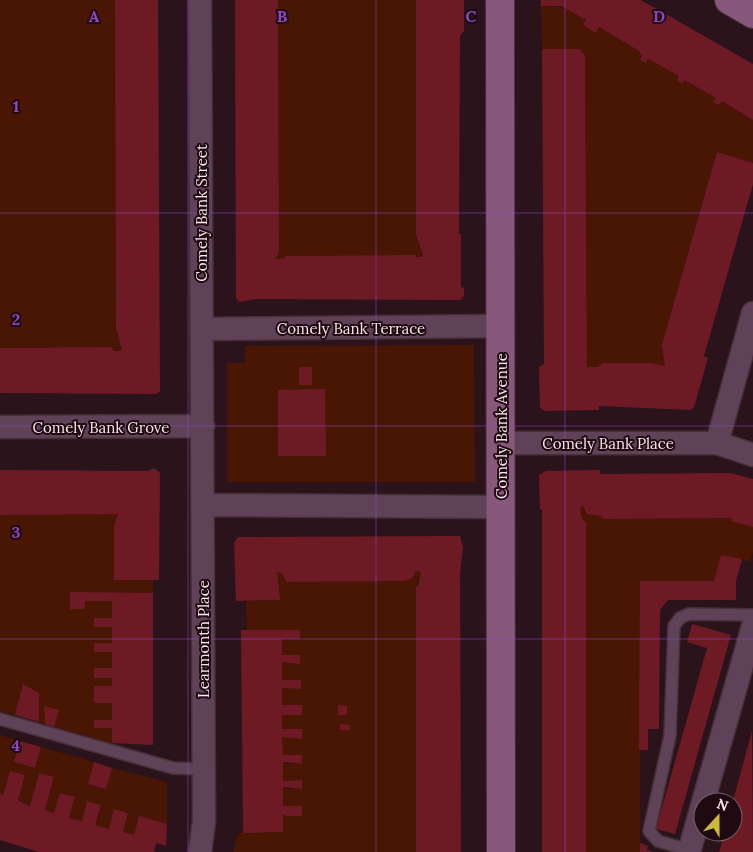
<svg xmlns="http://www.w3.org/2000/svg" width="753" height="852" font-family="Lora,serif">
<rect width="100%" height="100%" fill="#2a131b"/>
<path fill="#4a1604" d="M0,0h115l1,328 6,23h-8l-3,-4 -111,1z
M278,0h138v234l7,20 -1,3h-6v-2l-130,1 -3,3h-7l3,-8z
M541,6c26,0 38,6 55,26l3,-5 40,24 3,5 -2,4 5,3 3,-4 4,2 27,15 -2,4 5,3 2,-3 32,18 -2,4 8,-1 31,19v43l-36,-11 -52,214 -15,-3h-48l-4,4h-11l-2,-312 -6,-6h-37z
M474,345l1,137h-248v-119h18v-17z
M583,506l4,8 14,2 3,3 128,-1 -1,2 22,7v25l-3,10 -8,-3 -28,22h-74v271h-54v-330l-4,-3 -2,-12z
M111,513l7,1 -4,12v54h39v13h-83v16h15v-8h27v17h-18v9h18v16h-18v8l18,1v34h-18v17h18v17h-17l-1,8h18v15l-58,-16 5,-17 -14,-4v18l-6,-2v-29l-16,-8 -8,30 -15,-4v-196z
M416,571l5,1 -5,15v265h-183l5,-19 45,-1v-18l19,1v-9h-19v-19l3,2h16v-9l-19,1v-19l3,2h16v-9h-19l-1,-18 20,2 -20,-10v-14h20v-10h-20v-17l18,1 1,-8 -19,-1v-18l18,2v-9h-18v-16h18v-9h-53l-1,-29 33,-1 -2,-28 6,2 3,8 116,-1 10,-2z
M0,735l20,6 -6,21 21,6 6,-21 53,15 -6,22 18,5 6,-21 55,14v42l-28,-8 -5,19 -11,-3 5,-19 -13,-4 -6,20 -14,-4 6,-20 -13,-4 -6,20 -13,-3 6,-20 -14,-5 -7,20 -9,-3 9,-32 -15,-5 -9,33 -12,-6 7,-25 -15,-4 -7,24 -3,-1z"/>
<path fill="#6e1a25" d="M115,0h43l2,391 -4,3 -156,-1v-45l111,-1 3,4h8l-6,-23z
M235,0h43l1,251 -3,8h7l3,-3 130,-1v2h6l1,-3 -7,-19v-235h48v31l-4,5 -1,198h2v53l3,1v8l-4,4 -205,-1 -16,3 -3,-4z
M541,0h99l17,9 96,55v56l-31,-19 -3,4 -6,-3 3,-4 -32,-18 -2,4 -5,-4 2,-4 -27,-15 -4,-2 -2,4 -6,-3 2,-4 -3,-5 -40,-24 -3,6 -7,-4 -6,-4 3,-5 -25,-14h-20z
M542,49h37l6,6 2,312h11l4,-4h48l15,3 -3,-21 55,-193 36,11v21l-49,172 4,2 -14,49 -3,3 -92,-4v4l-54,1 -5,-3 -1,-41 5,-3z
M299,367h13v18h-13z
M325,389l1,67h-48v-66z
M154,468l6,5 -1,107h-45v-54l4,-12 -118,1v-45l148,1z
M600,470v4l131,-1 22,6v48l-22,-6 1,-3 -128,1 -3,-3 -14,-2 -4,-8 -3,1 2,12 4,3v330h-44v-342l-2,-1 -1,-34 7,-4z
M460,536l3,11 -3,28 1,277h-45v-265l2,-2 3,-13 -5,-1 -4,8 -10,2 -116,1 -3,-8 -6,-2 3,28 -44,1 -2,-58 4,-6z
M721,555l21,4 -6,22v19h-68l-8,10 -1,119h-11v21h-9l1,-169h74z
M70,592l83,1v152l-41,-2v-15h-18v-8h18v-17h-18v-17h18v-8h-18v-10h18v-16h-18v-9h18v-16h-18v-9h18v-17h-27v8h-15z
M692,624l39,11 -56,199 -19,-5 51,-181 -20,-6z
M241,630h59v9h-18v16h18v9l-18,-2v18h19v9l-19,-1v17h20v10h-20v14h20v10l-20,-2 1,18h19v9l-19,-2v19l19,-1v9l-19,-2v19h19v10h-15l-4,-2v18l-40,1z
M23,684l16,9v29l-24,-7z
M338,705l9,1v9h-9z
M44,706l15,4 -5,17 -9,-3z
M340,724l10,1v5h-10z
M752,731l1,121h-34l6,-20h8v-31z
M20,741l21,6 -6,21 -21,-6z
M94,762l18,6 -6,21 -18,-5z
M10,771l15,4 -7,25 7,4 5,2 9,-33 15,4 -9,33 9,3 6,-20 15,4 -6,21 13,3 5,-20 14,4 -6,20 14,4 5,-20 14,4 -5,19 11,3 5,-19 28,8 -1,22 -10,-3 -2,9h-115l-39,-12v-46l3,1z
M640,843l8,3 -1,4 6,2h-13z"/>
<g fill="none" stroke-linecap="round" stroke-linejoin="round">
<g stroke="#473038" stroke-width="14">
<path id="lane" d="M0,719l173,49 30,1
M689,850l-31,-9 -9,-10 21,-95 4,-110 6,-8 9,-4 64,1"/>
</g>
<g stroke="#473038" stroke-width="25">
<path id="street" d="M202,329l298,-3
M0,427l203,-1
M500,443h217l36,12
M717,443l36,-130
M203,505l298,2
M200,852l4,-31 -4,-821
M689,852l64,-226"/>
</g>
<g stroke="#473038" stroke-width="30">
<path id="secondary" d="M500,0l1,852
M729,0l24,14"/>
</g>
<use href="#lane" stroke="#604258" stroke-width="11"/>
<use href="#street" stroke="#604258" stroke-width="22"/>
<use href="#secondary" stroke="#87587b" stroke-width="28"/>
</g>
<path fill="none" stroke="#8e48c5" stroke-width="1" stroke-opacity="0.55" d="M188,0v852M376,0v852M565,0v852M0,213h753M0,426h753M0,639h753"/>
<g text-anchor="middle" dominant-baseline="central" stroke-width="4" stroke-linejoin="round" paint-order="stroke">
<g font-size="15" fill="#f7e5ea" stroke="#200a12">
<text transform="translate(201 213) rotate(-90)">Comely Bank Street</text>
<text x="351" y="328">Comely Bank Terrace</text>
<text transform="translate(501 426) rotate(-90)">Comely Bank Avenue</text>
<text x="101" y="427">Comely Bank Grove</text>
<text x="608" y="443">Comely Bank Place</text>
<text transform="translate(203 639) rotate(-90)">Learmonth Place</text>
</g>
</g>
<g font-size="16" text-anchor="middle" font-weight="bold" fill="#8e48c5" stroke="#200a12" stroke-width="4" stroke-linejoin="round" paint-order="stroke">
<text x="94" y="22">A</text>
<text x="282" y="22">B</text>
<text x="471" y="22">C</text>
<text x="659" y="22">D</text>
<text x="16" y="112">1</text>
<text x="16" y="325">2</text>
<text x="16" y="538">3</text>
<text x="16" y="751">4</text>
</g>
<g transform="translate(718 817) rotate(21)"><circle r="24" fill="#200a12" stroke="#766268"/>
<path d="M0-4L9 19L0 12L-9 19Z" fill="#cdb938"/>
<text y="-8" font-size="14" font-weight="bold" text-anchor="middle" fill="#f7e5ea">N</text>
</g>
</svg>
